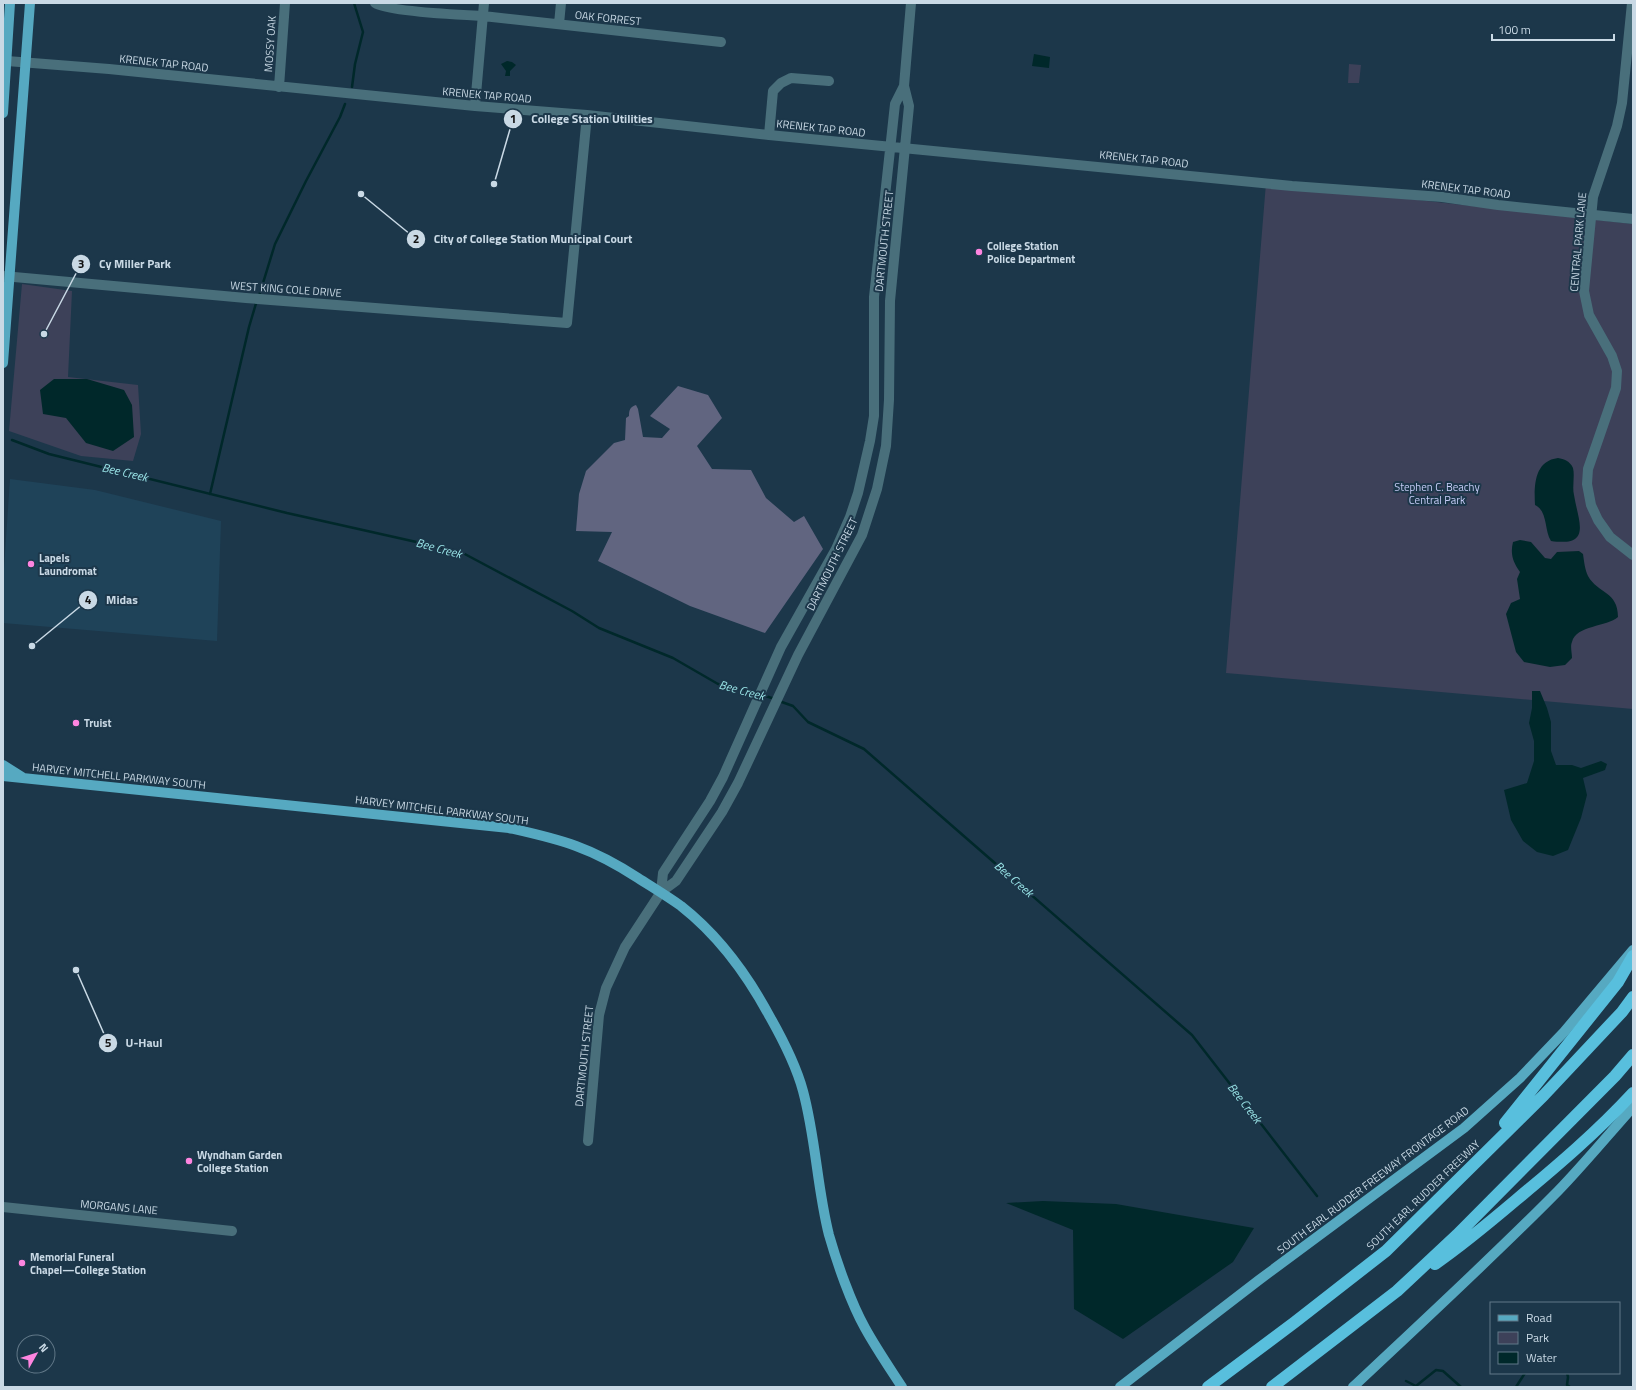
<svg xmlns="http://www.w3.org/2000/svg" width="1636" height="1390" font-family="'Titillium Web',sans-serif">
<rect width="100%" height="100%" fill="#1c374a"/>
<path fill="#1f4359" d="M10,479l85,11 126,31 -4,120 -214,-18v-40z"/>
<path fill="#3d4159" d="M1349,64l12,1 -2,18h-11z
M1266,183l367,41v485l-407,-36z
M22,284l50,7 -4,86 70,8 3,49 -8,27 -52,-5 -72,-25z"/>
<path fill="#616580" d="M678,386l30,9 14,23 -25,28 15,23 39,1 15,28 28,24 10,-6 19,33 -58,84 -75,-27 -92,-45 14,-29 -36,-1 3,-37 7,-23 28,-28 11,-3 1,-22 3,-2c0,-6 1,-9 7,-11l2,4 5,28 19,1 8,-9 -20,-13z"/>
<path fill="#00282a" d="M1034,54l16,3 -1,11 -17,-2z
M507,61l5,1 4,3 -6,6v5h-5l1,-5 -5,-7z
M54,379h33l37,11 8,15 2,32 -21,14 -27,-8 -20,-25 -23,-4 -3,-24z
M1558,458c6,1 12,3 15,10 2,8 -1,19 1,27 4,26 19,52 -23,46 -7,-11 -3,-30 -16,-36 -1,-19 -1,-44 23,-47z
M1520,540l11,2 14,16 6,1 6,-7 22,-1 4,3c1,7 2,16 5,22 10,18 30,15 30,41 -11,10 -42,8 -46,25 -2,4 0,11 0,16l-7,7 -15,2 -26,-5 -8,-10 -10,-38 5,-11 9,-4 -3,-20 3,-7c-7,-10 -10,-18 -7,-30z
M1532,691h8l7,17 4,14v29l5,14h16l9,3 20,-7 6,3 -2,6 -22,8 4,17 -6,23 -13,32 -15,6 -16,-4 -14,-11 -12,-21 -7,-30 23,-7 7,-22v-20l-5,-18 3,-15z
M1043,1201l73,3 138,24 -21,34 -110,77 -49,-30 -1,-79 -67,-27z"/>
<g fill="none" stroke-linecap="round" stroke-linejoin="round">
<path stroke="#00282a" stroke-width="2.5" d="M352,87l3,-23 8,-32 -9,-29
M259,296l16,-52 31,-63 34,-64 5,-13
M12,440l37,14 238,59 174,39 111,59 27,17 74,30 45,26 40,9
M210,494l39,-167 8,-27
M762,695l13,4
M779,701l14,5 15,16 56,27 328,286 125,161
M1567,1373l1,4 -1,8 3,2
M1406,1381l10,5 20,-16 7,1 18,16
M1516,1387l9,-14"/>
<path stroke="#496f7b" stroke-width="10" d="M375,3c13,9 88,12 108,13 79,8 158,17 238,26
M1632,3l-10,100 -5,23 -24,71 -9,94 5,24 23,41 5,15 -1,17 -28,81 -1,15 4,21 7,15 12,17 23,18
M559,24l2,-21
M7,61l102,8 366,37 112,9 182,20 523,51 150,11 56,8 135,14
M279,87l6,-84
M475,106l9,-103
M769,135l4,-44 8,-8 10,-5 38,3
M3,276l243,22 321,25 20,-208
M661,892l2,-19 47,-72 13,-24 58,-130 55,-98 14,-32 8,-24 12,-52 4,-25v-119l21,-193 9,-18
M588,1141l11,-126 7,-27 19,-41 36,-55 15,-11 46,-69 16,-29 60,-128 64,-120 15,-46 9,-43 3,-46 1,-99 19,-195 -5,-20 7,-83
M3,1207l229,24"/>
<path stroke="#56a9c1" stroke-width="10" d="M3,113l7,-110
M3,363l27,-360
M3,765l19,12
M3,776l506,52c22,5 45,10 67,18 22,8 42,19 62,32 14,9 29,18 43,28 37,29 67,70 89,111 13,23 26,48 33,74 13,48 14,97 26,144 8,28 22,68 36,93 11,20 24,39 37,59
M1120,1387l139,-107 205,-152 56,-50 44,-46 69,-82
M1353,1387c69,-65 139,-129 205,-196 26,-27 50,-56 75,-84"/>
<path stroke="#58bfdd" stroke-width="12" d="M1505,1123l113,-141 15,-26
M1435,1264c29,-20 55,-42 81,-64 41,-34 81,-68 117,-107
M1208,1387l87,-65 91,-71 158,-156 78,-83 11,-15
M1272,1387l125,-96 60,-56 158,-159 18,-21"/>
</g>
<g fill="#fe85e0" stroke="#1c374a" stroke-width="1.5">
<circle cx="979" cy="252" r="4"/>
<circle cx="31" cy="564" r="4"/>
<circle cx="76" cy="723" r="4"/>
<circle cx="189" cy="1161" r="4"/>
<circle cx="22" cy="1263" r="4"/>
</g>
<g text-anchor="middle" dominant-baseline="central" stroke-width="4" stroke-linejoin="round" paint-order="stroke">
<g font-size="11" fill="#c9d9e5" stroke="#1c374a">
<text transform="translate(608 18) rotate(6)">OAK FORREST</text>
<text transform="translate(270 44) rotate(-86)">MOSSY OAK</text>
<text transform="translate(164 63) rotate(6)">KRENEK TAP ROAD</text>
<text transform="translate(487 95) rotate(5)">KRENEK TAP ROAD</text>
<text transform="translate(821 128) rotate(6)">KRENEK TAP ROAD</text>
<text transform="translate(1144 159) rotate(6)">KRENEK TAP ROAD</text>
<text transform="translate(1466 189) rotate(7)">KRENEK TAP ROAD</text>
<text transform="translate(884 241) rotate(-84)">DARTMOUTH STREET</text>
<text transform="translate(1578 242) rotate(-85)">CENTRAL PARK LANE</text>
<text transform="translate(286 289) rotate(4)">WEST KING COLE DRIVE</text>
<text transform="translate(832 564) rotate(-64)">DARTMOUTH STREET</text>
<text transform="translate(119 776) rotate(6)">HARVEY MITCHELL PARKWAY SOUTH</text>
<text transform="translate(442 810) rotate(7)">HARVEY MITCHELL PARKWAY SOUTH</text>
<text transform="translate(584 1056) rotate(-84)">DARTMOUTH STREET</text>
<text transform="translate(1373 1180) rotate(-37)">SOUTH EARL RUDDER FREEWAY FRONTAGE ROAD</text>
<text transform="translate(1423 1195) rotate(-44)">SOUTH EARL RUDDER FREEWAY</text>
<text transform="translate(119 1207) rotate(5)">MORGANS LANE</text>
</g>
<g font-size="11" font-weight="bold" fill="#c9d9e5" stroke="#1c374a" text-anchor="start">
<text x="987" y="246">College Station<tspan x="987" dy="13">Police Department</tspan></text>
<text x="39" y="558">Lapels<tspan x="39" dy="13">Laundromat</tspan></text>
<text x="84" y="723">Truist</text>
<text x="197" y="1155">Wyndham Garden<tspan x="197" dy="13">College Station</tspan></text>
<text x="30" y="1257">Memorial Funeral<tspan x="30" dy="13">Chapel—College Station</tspan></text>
</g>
<g font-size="11" fill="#c6ccf6" stroke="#1c374a">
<text x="1437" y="487">Stephen C. Beachy<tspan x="1437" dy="13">Central Park</tspan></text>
</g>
<g font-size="12" font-style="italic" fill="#9be6e9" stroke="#1c374a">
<text transform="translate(125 472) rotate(13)">Bee Creek</text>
<text transform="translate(439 548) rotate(15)">Bee Creek</text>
<text transform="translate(742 690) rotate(15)">Bee Creek</text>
<text transform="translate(1014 879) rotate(41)">Bee Creek</text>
<text transform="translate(1245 1103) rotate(52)">Bee Creek</text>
</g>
</g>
<path fill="none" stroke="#c9d9e5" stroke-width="1.5" d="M494 184L513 119M361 194L416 239M44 334L81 264M32 646L88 600M76 970L108 1043"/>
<g fill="#c9d9e5" stroke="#1c374a" stroke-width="1.5">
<circle cx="494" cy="184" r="4"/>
<circle cx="361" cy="194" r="4"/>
<circle cx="44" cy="334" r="4"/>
<circle cx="32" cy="646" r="4"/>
<circle cx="76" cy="970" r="4"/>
<circle cx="513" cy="119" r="10"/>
<circle cx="416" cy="239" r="10"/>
<circle cx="81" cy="264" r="10"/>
<circle cx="88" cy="600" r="10"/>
<circle cx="108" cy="1043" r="10"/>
</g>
<g font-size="12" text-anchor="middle" font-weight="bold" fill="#111">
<text x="513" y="123">1</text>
<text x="416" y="243">2</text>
<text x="81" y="268">3</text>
<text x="88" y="604">4</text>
<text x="108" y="1047">5</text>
</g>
<g font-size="12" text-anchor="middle" font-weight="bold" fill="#c9d9e5" stroke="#1c374a" stroke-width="4" stroke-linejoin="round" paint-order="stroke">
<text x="592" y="123">College Station Utilities</text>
<text x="533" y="243">City of College Station Municipal Court</text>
<text x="135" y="268">Cy Miller Park</text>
<text x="122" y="604">Midas</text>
<text x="144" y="1047">U-Haul</text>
</g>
<rect width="1636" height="1390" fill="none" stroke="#c9d9e5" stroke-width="8"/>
<rect x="1490" y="1302" width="130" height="72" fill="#1c374a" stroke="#617888"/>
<rect x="1498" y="1315" width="20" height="6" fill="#56a9c1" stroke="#617888"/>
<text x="1526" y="1322" font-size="12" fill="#c9d9e5">Road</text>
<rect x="1498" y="1332" width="20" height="12" fill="#3d4159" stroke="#617888"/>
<text x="1526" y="1342" font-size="12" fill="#c9d9e5">Park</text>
<rect x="1498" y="1352" width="20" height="12" fill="#00282a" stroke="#617888"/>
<text x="1526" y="1362" font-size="12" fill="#c9d9e5">Water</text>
<g transform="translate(36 1354) rotate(51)"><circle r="19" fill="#1c374a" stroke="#617888"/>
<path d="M0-3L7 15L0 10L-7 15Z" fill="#fe85e0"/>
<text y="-6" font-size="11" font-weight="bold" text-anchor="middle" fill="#c9d9e5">N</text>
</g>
<path d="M1492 34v6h122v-6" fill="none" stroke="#c9d9e5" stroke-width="2"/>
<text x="1498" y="34" font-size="12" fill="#c9d9e5" stroke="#1c374a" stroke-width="3" paint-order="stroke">100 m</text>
</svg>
